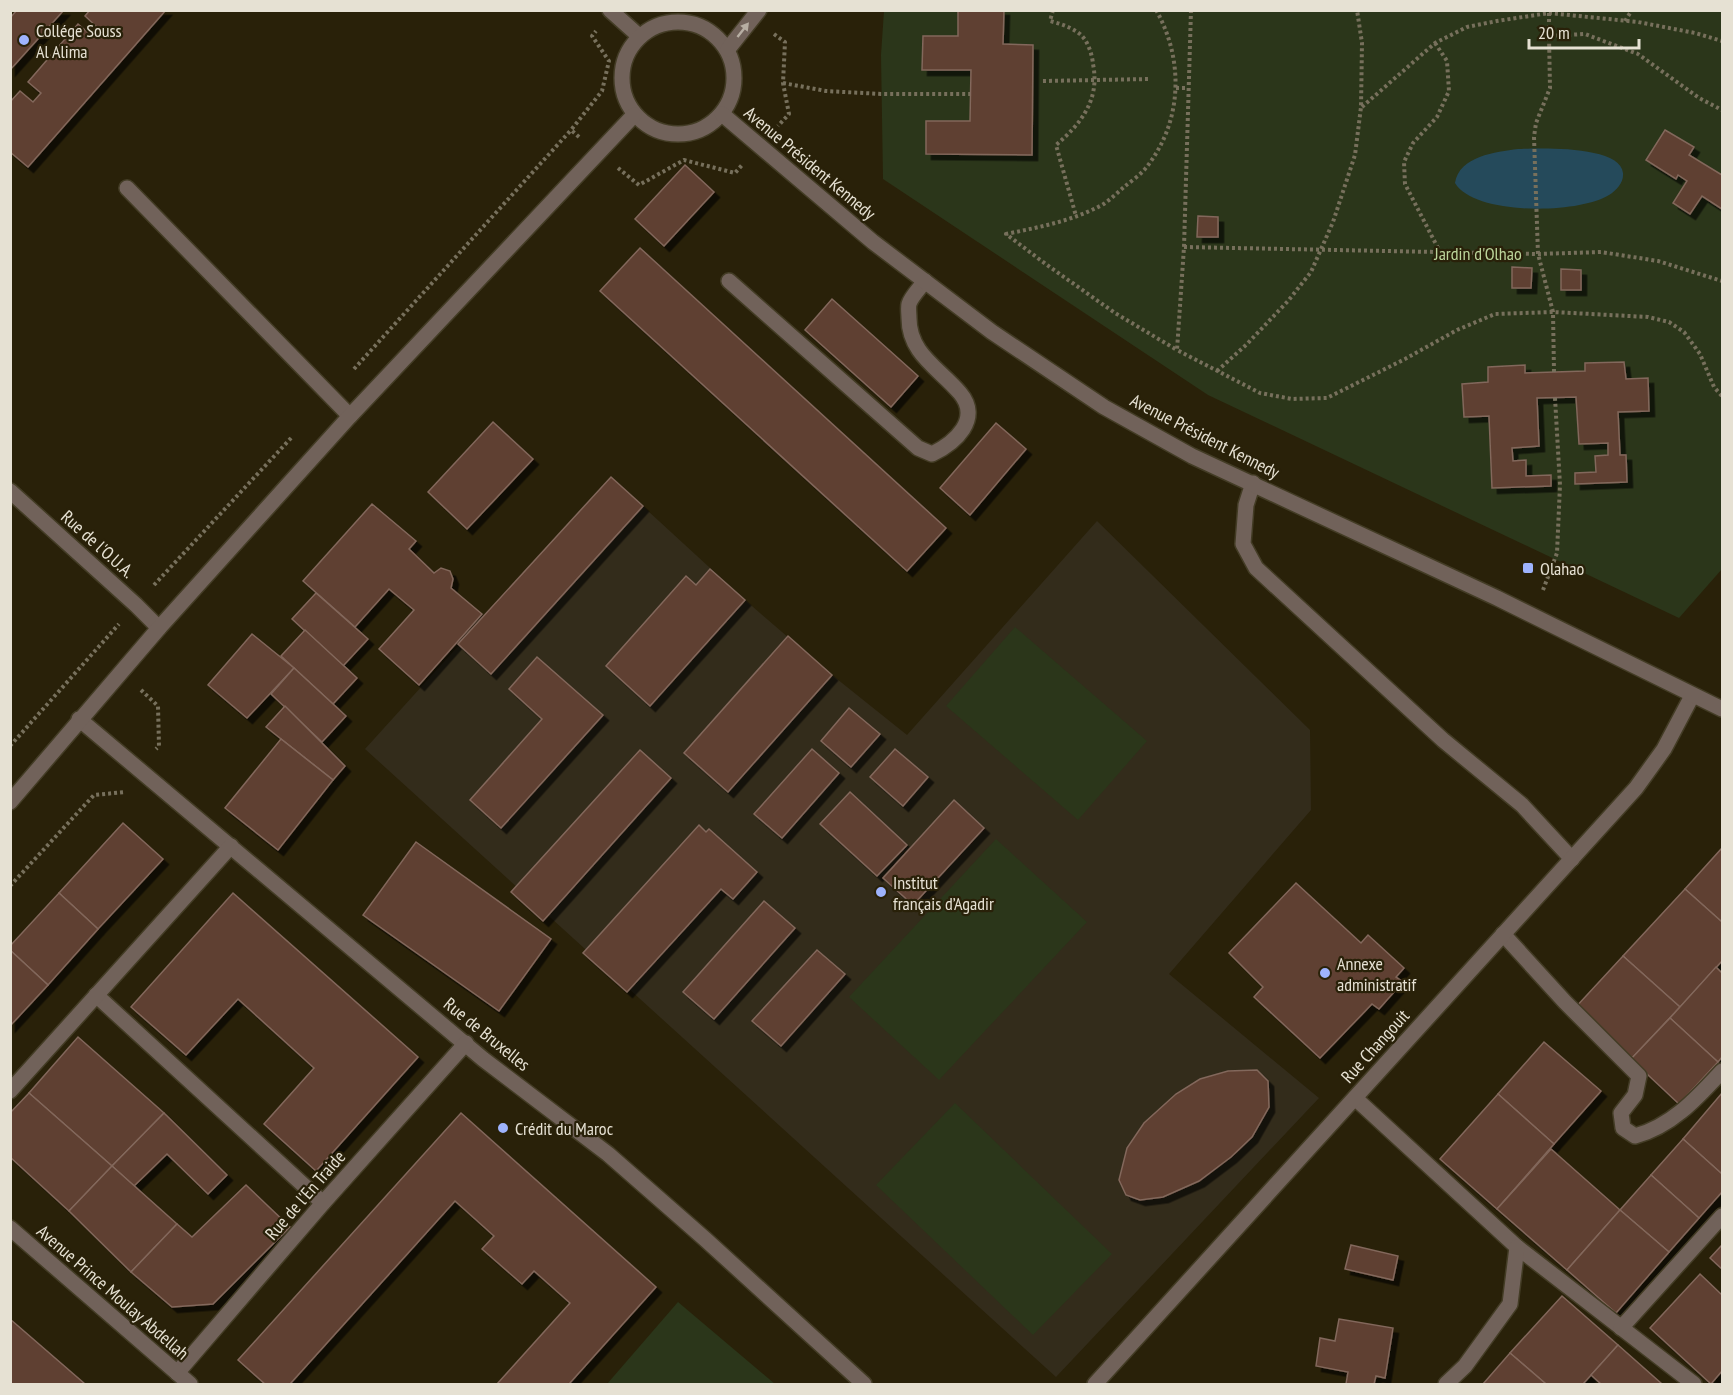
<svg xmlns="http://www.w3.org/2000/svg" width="1733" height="1395" font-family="'PT Sans Narrow',sans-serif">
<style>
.education{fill:#332c1b}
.green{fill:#2b361a}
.water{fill:#254a5b}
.building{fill:#5f3f30;stroke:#82675b;stroke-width:1.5;filter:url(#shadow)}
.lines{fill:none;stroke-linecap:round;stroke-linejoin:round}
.service-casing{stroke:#433c25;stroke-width:18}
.minor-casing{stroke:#433c25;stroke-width:18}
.tertiary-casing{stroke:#433c25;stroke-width:18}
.path{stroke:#77705c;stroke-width:4;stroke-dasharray:3 3;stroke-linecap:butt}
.service{stroke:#71625a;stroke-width:15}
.minor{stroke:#71625a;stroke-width:15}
.tertiary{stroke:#71625a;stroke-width:15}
.oneway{fill:#b7aea3}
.poi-dot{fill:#9eb3fd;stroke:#292109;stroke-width:2}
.labels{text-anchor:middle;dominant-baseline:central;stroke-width:4.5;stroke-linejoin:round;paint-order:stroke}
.poi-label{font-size:18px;fill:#e6e1d3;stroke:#292109;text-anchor:start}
.street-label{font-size:18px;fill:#e6e1d3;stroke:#292109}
.park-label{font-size:18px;fill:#bcd59b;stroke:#292109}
</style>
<defs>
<filter id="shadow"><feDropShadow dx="5.5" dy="5.5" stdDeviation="0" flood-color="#0009"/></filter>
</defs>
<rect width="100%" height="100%" fill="#292109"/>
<polygon class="education" points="611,477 745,600 832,675 907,735 1097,521 1310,730 1311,810 1169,974 1319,1098 1056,1377 365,749"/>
<g class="green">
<polygon points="884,11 1722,11 1722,569 1679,618 1208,395 883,179 881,55"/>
<polygon points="1015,627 1147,741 1078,820 946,706"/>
<polygon points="996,839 1087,922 939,1080 849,997"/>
<polygon points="955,1103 1112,1254 1033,1335 876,1185"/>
<polygon points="678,1302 775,1384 607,1384"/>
</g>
<path class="water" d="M 1518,149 C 1538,148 1621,145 1623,173 C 1624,182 1617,190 1609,195 C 1579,214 1475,216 1455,183 C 1459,156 1496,152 1518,149 Z"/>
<g class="building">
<polygon points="17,10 64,10 10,70 10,18"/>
<polygon points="90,10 166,10 28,167 10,152 10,102 20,91 33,102 41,93 28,82 78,24 92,36 99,29 85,16"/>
<polygon points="958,10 1004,10 1003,44 1033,45 1032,155 926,154 926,121 970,121 971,70 922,70 923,36 958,36"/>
<polygon points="1665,130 1694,147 1689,155 1722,175 1722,209 1702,196 1690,214 1673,203 1687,181 1678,175 1676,179 1646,160"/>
<polygon points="685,165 714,192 664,246 635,219"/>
<polygon points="1198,216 1218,217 1218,237 1197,237"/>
<polygon points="640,248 946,528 907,571 600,291"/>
<polygon points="1512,267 1532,268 1531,288 1512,288"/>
<polygon points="1561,269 1581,270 1581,290 1561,290"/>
<polygon points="832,299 918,376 891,407 805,330"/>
<polygon points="1624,362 1626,379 1648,378 1649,411 1618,412 1620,455 1626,455 1627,482 1575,484 1575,473 1596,472 1595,456 1608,455 1608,443 1579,444 1576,397 1537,398 1539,446 1512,448 1513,461 1526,460 1526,476 1551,475 1551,486 1492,488 1489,416 1464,417 1462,384 1488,382 1488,367 1525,365 1525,373 1585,371 1585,363"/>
<polygon points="493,422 533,459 467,529 428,492"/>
<polygon points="996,423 1026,449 970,515 940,488"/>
<polygon points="611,477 643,506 491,674 458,644"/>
<polygon points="372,504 416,541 409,549 434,573 441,568 450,571 453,579 451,588 482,614 419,685 379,649 414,610 389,589 355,627 303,581"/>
<polygon points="710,569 745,600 650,706 606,666 686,576 696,585"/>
<polygon points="316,593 368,639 343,666 292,619"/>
<polygon points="305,630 357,678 333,704 281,656"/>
<polygon points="252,634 294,668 247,718 208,685"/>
<polygon points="788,636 832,675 728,792 684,753"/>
<polygon points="537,657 603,715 501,828 470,800 542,719 509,689"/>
<polygon points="294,668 346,716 322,742 271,694"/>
<polygon points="285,706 345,766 333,780 266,727"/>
<polygon points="849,708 880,734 851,767 821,741"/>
<polygon points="281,739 333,780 278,850 225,808"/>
<polygon points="812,749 839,773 782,838 754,814"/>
<polygon points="895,749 928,777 903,806 870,777"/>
<polygon points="640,750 671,778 543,921 511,892"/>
<polygon points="850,792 907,845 877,876 820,824"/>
<polygon points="954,800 984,828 913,905 883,878"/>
<polygon points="123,823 163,859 98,929 59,893"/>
<polygon points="699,825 706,832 709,829 757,872 733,899 721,889 627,992 583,953"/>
<polygon points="416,842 551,939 499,1011 363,915"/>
<polygon points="1722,848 1722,922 1685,889"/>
<polygon points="1296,883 1361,943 1368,935 1404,968 1396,977 1403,982 1379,1009 1372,1004 1320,1058 1254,997 1263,987 1229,953"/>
<polygon points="1685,889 1722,922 1722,961 1680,1007 1623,956"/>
<polygon points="59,893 98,929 48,985 10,950 10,946"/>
<polygon points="233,893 418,1057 316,1171 264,1124 314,1068 238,999 186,1055 131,1007"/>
<polygon points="764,901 795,928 714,1019 683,992"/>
<polygon points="10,950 48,985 10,1026"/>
<polygon points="817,950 845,974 781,1046 752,1021"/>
<polygon points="1623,956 1680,1007 1631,1059 1575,1008"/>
<polygon points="1716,967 1722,973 1722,1057 1718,1062 1670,1018"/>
<polygon points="1670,1018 1718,1062 1679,1104 1631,1059"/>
<polygon points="78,1037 164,1113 112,1166 29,1093"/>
<polygon points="1544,1042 1601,1091 1554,1144 1498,1094"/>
<polygon points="1257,1070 1268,1081 1269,1107 1252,1137 1231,1157 1199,1181 1163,1197 1140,1200 1126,1195 1119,1180 1127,1148 1144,1123 1176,1094 1200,1079 1228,1071"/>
<polygon points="29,1093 112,1166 69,1211 10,1157 10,1113"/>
<polygon points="1722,1093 1722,1174 1683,1139"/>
<polygon points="1498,1094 1554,1144 1497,1209 1440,1159"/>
<polygon points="164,1113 227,1175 208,1194 167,1154 134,1186 112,1166"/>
<polygon points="461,1113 656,1287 569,1384 497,1384 570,1303 534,1271 522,1284 482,1249 494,1236 455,1201 290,1384 265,1384 238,1360"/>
<polygon points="1683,1139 1722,1174 1722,1192 1699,1218 1651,1175"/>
<polygon points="1551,1149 1620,1210 1567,1270 1497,1209"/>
<polygon points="112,1166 177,1224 131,1272 69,1211"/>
<polygon points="1651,1175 1699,1218 1669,1252 1620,1210"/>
<polygon points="246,1185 290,1227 213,1304 172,1307 131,1272 177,1224 192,1237"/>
<polygon points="1620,1210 1669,1252 1616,1313 1567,1270"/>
<polygon points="1351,1245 1398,1256 1393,1280 1345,1269"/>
<polygon points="1722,1245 1722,1269 1710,1258"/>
<polygon points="1700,1274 1722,1295 1722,1371 1711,1384 1650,1328"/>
<polygon points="1562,1296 1618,1345 1583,1384 1546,1384 1510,1353"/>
<polygon points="10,1319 85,1384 10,1384"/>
<polygon points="1339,1319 1393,1328 1385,1378 1376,1376 1374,1384 1346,1384 1348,1372 1316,1366 1320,1338 1335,1341"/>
<polygon points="1618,1345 1662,1384 1601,1384 1591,1375"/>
<polygon points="1510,1353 1546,1384 1483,1384"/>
</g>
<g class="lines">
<defs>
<g id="service">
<path d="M 729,281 L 918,448 L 932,454 C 955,443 982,419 960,393 C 939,368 909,354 909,318 C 909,314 908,308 909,304 C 911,297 920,288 925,281"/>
<polyline points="1253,483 1246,505 1243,544 1256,568 1443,740 1522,805 1572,859"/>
</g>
<g id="minor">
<polyline points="127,188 350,416"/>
<polyline points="10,491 136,605 159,628"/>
<polyline points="79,719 483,1059 608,1154 705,1239 864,1384"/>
<path d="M 1503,934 L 1565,1002 L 1639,1076 L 1635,1095 L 1621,1113 L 1623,1128 L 1635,1136 C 1672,1126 1697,1098 1722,1071"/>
<polyline points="96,995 323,1203"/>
<polyline points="10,1091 231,846"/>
<polyline points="1355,1098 1517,1247 1694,1384"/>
<polyline points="1621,1328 1722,1216"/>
<polyline points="177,1373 323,1203 466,1043"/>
<polyline points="1095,1384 1636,788 1664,749 1692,696"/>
<polyline points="1446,1384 1465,1366 1510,1304 1517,1247"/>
</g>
<g id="tertiary">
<polyline points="610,10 639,36"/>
<circle cx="678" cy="78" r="56"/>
<polyline points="728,49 759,10"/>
<polyline points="722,114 873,242 992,332 1104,407 1192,456 1497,598 1722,709"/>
<polyline points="10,802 159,628 350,416 634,115"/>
<polyline points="10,1228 190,1384"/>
</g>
</defs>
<use href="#service" class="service-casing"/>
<use href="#minor" class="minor-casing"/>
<use href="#tertiary" class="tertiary-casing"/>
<g class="path">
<path d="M 1053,10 L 1050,21 C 1061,24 1071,27 1080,34 C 1088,41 1092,54 1093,64 C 1100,99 1082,123 1056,145 L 1076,216"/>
<path d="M 1156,10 C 1185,61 1182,124 1145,169 C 1139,176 1130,182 1124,187 C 1117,193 1110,200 1102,205 C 1072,221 1040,227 1006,234 L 1047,265 L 1115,313 L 1177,350"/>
<polyline points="1191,10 1184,247 1177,350 1260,393 1292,399 1327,398 1405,359 1457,330 1495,314 1553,312 1648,317 1669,322 1684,332 1700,354 1714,387 1722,396"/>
<polyline points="1549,13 1549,36"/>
<polyline points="1625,21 1632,10"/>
<polyline points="774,34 785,42 783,83 789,114 778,126"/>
<polyline points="1435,43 1447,61 1449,91 1437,117 1413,143 1404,162 1405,184 1440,252"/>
<polyline points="1043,81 1149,79"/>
<polyline points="783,83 826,91 881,94 970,94"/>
<polyline points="1176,88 1188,88"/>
<polyline points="1362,107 1435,43 1467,27 1497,21 1549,13 1638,22 1695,33 1722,41"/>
<polyline points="579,137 571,130 602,91 609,61 592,36 596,31"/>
<polyline points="618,168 639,185 684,160 735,173 742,165"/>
<polyline points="1184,247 1538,254 1601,252 1658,261 1722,281"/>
<polyline points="354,369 571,130"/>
<polyline points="1217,371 1247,344 1288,301 1311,272 1333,222 1355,155 1361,107 1362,43 1357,10"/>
<polyline points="1554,372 1553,312 1538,254 1534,137 1536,123 1550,88 1549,36 1585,34 1638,54 1699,98 1722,110"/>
<polyline points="154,585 292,437"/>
<polyline points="1543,590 1557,553 1560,485 1555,398"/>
<polyline points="141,690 158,706 159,746 156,749"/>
<polyline points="10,746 119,624"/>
<polyline points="10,886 94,795 125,792"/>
</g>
<use href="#service" class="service"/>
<use href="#minor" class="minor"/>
<use href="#tertiary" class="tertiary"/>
</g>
<defs><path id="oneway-solid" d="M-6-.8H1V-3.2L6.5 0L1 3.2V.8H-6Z" transform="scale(1.5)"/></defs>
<use class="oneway" href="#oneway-solid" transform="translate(743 30) rotate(-52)"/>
<g class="poi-dot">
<circle cx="24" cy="40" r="6"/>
<rect x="1522" y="562" width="12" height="12" rx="3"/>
<circle cx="881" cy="892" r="6"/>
<circle cx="1325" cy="973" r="6"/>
<circle cx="503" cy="1128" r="6"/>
</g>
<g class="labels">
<g class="poi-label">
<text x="36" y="30">Collége Souss<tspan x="36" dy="21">Al Alima</tspan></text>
<text x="1540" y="568">Olahao</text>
<text x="893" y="882">Institut<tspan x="893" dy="21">français d’Agadir</tspan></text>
<text x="1337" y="963">Annexe<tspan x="1337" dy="21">administratif</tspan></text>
<text x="515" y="1128">Crédit du Maroc</text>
</g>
<g class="street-label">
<text transform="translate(810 163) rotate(40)">Avenue Président Kennedy</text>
<text transform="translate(1205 436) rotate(27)">Avenue Président Kennedy</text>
<text transform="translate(98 544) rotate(42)">Rue de l'O.U.A.</text>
<text transform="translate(487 1034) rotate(39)">Rue de Bruxelles</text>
<text transform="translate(1375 1046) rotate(-48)">Rue Changouit</text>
<text transform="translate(305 1195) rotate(-49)">Rue de l'En Traide</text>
<text transform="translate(113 1292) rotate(41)">Avenue Prince Moulay Abdellah</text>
</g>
<g class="park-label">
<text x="1478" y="253">Jardin d'Olhao</text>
</g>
</g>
<rect width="1733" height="1395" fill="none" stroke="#e6e1d3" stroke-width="24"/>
<path d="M1529 39v9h110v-9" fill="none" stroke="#e6e1d3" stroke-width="3"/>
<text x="1538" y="39" font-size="18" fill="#e6e1d3" stroke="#292109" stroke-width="4.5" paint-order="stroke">20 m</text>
</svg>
